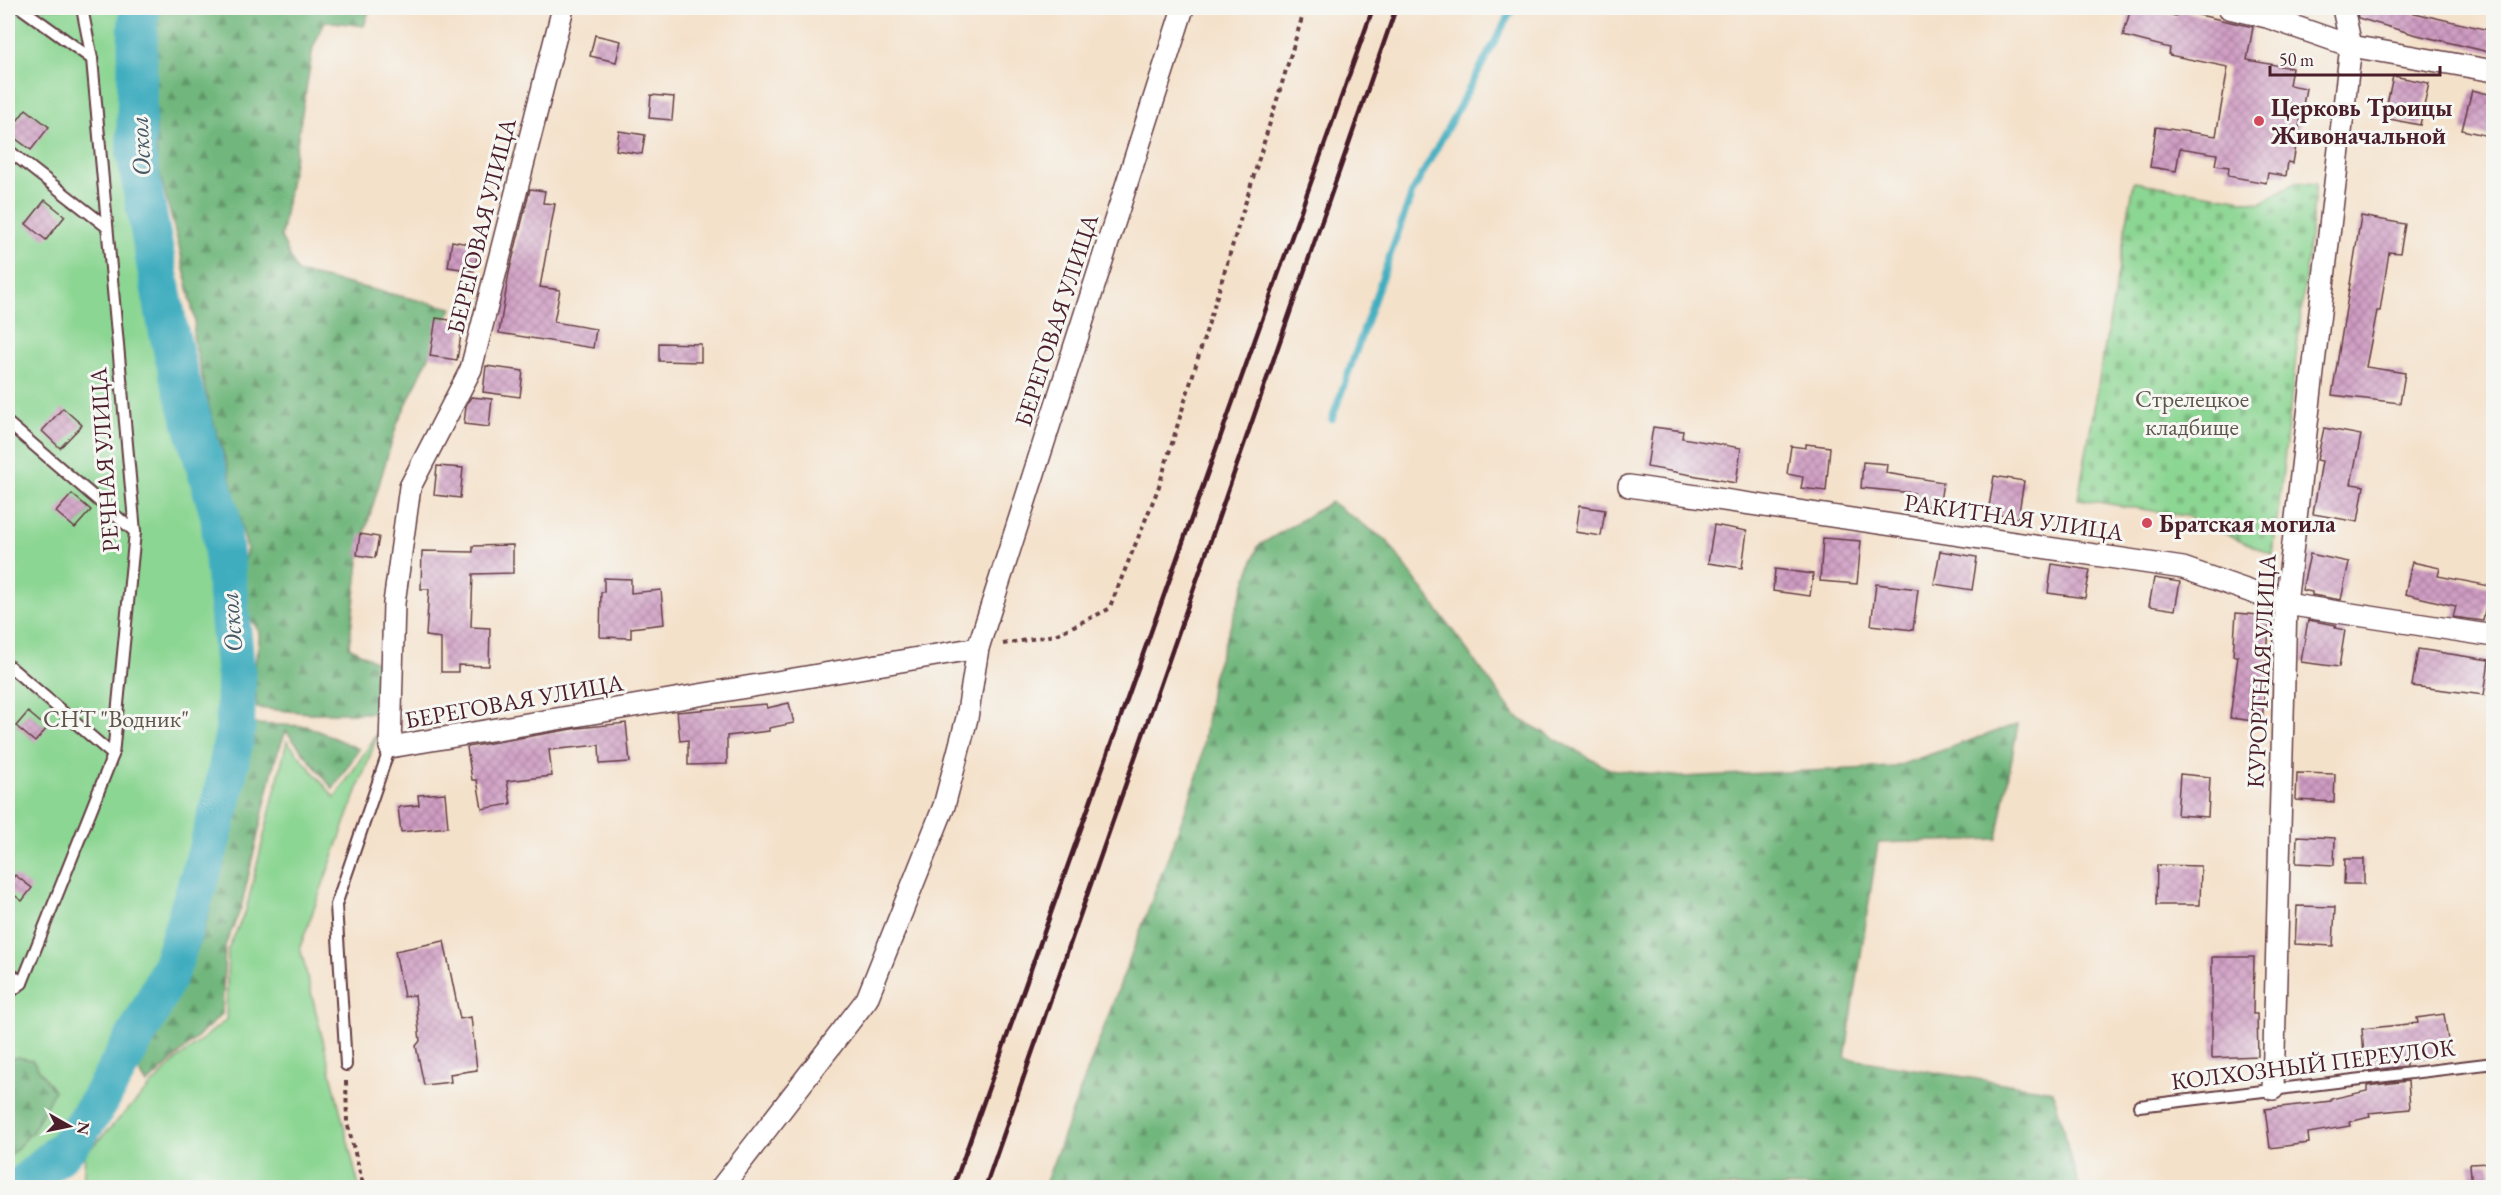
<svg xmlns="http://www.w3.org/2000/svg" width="2501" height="1195" font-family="'EB Garamond',serif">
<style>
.green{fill:#8cd693;stroke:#6b7a5f;stroke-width:1.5}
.forest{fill:url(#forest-firs);stroke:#5e6b54;stroke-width:1.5}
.cemetery{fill:url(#cemetery-stones);stroke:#6b7a5f;stroke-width:1.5}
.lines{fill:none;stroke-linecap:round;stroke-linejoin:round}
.stream{stroke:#41adbf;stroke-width:7}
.river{stroke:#41adbf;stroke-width:40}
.building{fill:url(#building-cross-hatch)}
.lane-casing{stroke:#643c43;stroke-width:14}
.street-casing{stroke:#643c43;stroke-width:24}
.path{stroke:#643c43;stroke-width:4;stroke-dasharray:4.5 4.5;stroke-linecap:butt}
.lane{stroke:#fff;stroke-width:10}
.street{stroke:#fff;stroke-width:21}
.rail{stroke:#4a1f2b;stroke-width:4.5}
.poi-dot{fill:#d1495b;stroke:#f6f6f2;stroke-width:2}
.labels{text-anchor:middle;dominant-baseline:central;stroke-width:6;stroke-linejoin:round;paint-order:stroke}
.poi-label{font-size:24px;font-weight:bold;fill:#4a1f2b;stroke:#f6f6f2;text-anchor:start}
.street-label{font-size:24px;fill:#4a1f2b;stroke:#f6f6f2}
.park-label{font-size:24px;fill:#5e564a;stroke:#f6f6f2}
.water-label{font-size:26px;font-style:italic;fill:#465866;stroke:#f6f6f2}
</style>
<defs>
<pattern id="forest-firs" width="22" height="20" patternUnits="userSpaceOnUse" patternTransform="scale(1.5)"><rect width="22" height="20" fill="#71b77d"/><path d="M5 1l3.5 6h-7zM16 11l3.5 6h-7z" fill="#5f9467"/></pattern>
<pattern id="cemetery-stones" width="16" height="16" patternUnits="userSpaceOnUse" patternTransform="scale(1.5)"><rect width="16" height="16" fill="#8cd693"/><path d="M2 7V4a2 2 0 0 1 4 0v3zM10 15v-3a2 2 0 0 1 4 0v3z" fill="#7ab77f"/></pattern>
<pattern id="building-cross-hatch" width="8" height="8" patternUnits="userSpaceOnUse" patternTransform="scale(1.5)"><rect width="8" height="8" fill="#cf9cc3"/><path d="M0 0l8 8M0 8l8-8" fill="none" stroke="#aa7f9f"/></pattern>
</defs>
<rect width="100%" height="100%" fill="#f6f6f2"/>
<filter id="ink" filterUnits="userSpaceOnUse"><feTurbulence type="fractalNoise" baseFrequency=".0167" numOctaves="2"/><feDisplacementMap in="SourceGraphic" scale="12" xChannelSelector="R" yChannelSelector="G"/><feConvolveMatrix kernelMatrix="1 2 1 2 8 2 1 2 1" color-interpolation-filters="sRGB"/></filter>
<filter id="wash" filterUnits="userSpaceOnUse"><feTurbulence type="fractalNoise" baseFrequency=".008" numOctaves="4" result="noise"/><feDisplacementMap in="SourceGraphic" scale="24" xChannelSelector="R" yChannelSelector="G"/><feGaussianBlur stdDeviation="1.35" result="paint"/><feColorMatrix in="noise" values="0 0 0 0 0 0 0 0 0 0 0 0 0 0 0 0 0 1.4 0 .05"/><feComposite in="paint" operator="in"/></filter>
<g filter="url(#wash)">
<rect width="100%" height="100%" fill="#f4e1ca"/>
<g class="green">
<polygon points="8,8 134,8 129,66 128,153 159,330 172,381 193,444 210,515 216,566 225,727 216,788 181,905 165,957 144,1003 66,1138 8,1187"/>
<polygon points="379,731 300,947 359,1187 83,1187 85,1154 175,1061 226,1020 228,949 246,910 287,741 335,798"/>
</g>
<g class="forest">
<path d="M 158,8 L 370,8 L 364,26 L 325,21 L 313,48 L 281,237 L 297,272 L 452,308 L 397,424 L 361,545 L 349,647 L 378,663 L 376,713 L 309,713 L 257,708 C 256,694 253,679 255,665 C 258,633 268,638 243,611 L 244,584 L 242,568 L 247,549 L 227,465 L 209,407 L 193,336 L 195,321 L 180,250 L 157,163 L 153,33 Z"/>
<polygon points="1331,502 1387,541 1516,717 1609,769 1682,777 1894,767 2018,724 1997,839 1878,843 1845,1058 2053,1091 2079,1187 1044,1187 1189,801 1200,767 1212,679 1258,546"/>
<path d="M 249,724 L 307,726 L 359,749 L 333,789 L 286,731 L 275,760 L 241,908 L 225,946 L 222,1014 L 147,1084 L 133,1061 C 194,1003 220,877 236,796 C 241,774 251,747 249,724 Z"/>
<polygon points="18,1057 32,1060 54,1091 33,1131 8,1158 8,1059"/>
</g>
<polygon class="cemetery" points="2134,182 2261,203 2296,182 2316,184 2273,555 2186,516 2078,499"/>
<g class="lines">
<polyline class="stream" points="1332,419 1412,193 1513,8"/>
<polyline class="river" points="20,1188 68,1146 94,1110 150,1011 172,965 208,850 224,790 235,731 236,678 220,515 180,379 168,329 136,153 138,24 140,8"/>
</g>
<g id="blocks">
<g class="building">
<polygon points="2131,8 2146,8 2176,16 2177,10 2253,27 2247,60 2292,68 2289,85 2306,88 2293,163 2288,162 2286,176 2268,173 2266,183 2228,176 2229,167 2215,165 2217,154 2180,148 2176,171 2150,167 2156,127 2216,136 2228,67 2169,55 2170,48 2123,36"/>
<polygon points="2356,8 2393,8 2493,31 2493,53 2413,34 2358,18"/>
<polygon points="595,35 621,41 616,62 590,56"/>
<polygon points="2393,76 2429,83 2420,125 2384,118"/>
<polygon points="2472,90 2493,95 2493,137 2462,130"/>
<polygon points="651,95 674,97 672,120 649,118"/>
<polygon points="26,109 49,127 31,150 8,133"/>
<polygon points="619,131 645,135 642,154 616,150"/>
<polygon points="530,189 545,191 543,203 555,204 540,287 560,290 554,322 596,329 593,348 499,333 509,273"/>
<polygon points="45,200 65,216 46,240 26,224"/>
<polygon points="2361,216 2405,224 2400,253 2389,252 2380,311 2377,311 2366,367 2405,373 2400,403 2332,395"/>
<polygon points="452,241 479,246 474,271 448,267"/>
<polygon points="436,318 463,322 457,360 430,356"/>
<polygon points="659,343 701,344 701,362 659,361"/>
<polygon points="486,366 523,371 520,397 483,392"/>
<polygon points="471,397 492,399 489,427 464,424 466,406"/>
<polygon points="63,408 82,425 60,448 42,431"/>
<polygon points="1653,427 1683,431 1682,438 1741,448 1736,483 1647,467"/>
<polygon points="2324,428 2361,435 2351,484 2364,486 2358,522 2313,514 2322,461 2317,460"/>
<polygon points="1806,444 1830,447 1826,491 1801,488 1803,477 1787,474 1791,446 1806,448"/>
<polygon points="1863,462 1887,464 1886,473 1943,482 1939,508 1913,504 1914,493 1861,488"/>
<polygon points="437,466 463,468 460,498 434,495"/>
<polygon points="1994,476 2024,481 2018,518 1988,513"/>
<polygon points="72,494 91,510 75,528 56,512"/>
<polygon points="1579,506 1605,510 1601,536 1575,532"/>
<polygon points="1714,525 1747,531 1742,568 1708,563"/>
<polygon points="360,534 379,537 375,558 357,555"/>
<polygon points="1823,538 1861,541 1857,584 1820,581"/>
<polygon points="513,545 513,573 473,574 471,627 490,628 489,666 458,665 458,672 441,672 441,638 426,636 429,589 421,589 422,551 473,552 473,546"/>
<polygon points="1940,551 1977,557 1972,590 1934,584"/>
<polygon points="2310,554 2349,562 2341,600 2312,595 2312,592 2302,590"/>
<polygon points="2412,562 2440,568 2438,576 2490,586 2483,621 2453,617 2456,606 2405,594"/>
<polygon points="2052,564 2090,570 2085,598 2048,593"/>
<polygon points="1775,569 1813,574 1810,596 1773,591"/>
<polygon points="604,578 631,579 631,593 661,590 664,624 631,628 631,638 600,637 601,592 604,592"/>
<polygon points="2154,578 2180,582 2175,610 2149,606"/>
<polygon points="1876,584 1918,589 1913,630 1871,625"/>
<polygon points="2236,613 2270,616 2262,722 2230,718 2238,656 2233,656"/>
<polygon points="2308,620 2336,625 2335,628 2345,630 2339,667 2301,662"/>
<polygon points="2418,649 2489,660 2484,695 2412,686"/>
<polygon points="789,703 794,723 769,728 769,731 727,736 727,764 688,765 688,740 680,741 677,712 766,704 767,708"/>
<polygon points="28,712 47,728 35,742 16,726"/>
<polygon points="626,723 630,762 600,764 599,745 549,750 552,776 507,781 511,804 482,809 477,780 472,780 467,747 578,728"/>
<polygon points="2297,773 2335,774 2334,802 2296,800"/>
<polygon points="2180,774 2210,777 2208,817 2177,815"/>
<polygon points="445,793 448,827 401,832 398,807 419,805 418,795"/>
<polygon points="2297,836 2335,838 2334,865 2296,863"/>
<polygon points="2345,859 2364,859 2364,884 2344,884"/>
<polygon points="2157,865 2201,866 2200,905 2156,905"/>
<polygon points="15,875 32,888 22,901 8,890 8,885"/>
<polygon points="2297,906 2335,907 2333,946 2295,944"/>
<polygon points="444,941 460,1019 471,1017 477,1070 450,1074 451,1082 424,1085 416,1046 420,1041 415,995 404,997 395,951"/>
<polygon points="2212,957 2254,957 2253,1014 2257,1014 2258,1056 2212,1058"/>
<polygon points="2444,1014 2450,1054 2406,1061 2406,1066 2365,1071 2362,1029 2418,1023 2417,1018"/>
<polygon points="2408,1081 2410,1109 2369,1113 2370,1117 2349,1122 2350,1126 2308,1133 2309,1143 2270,1148 2265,1109 2331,1101 2331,1099 2367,1091 2367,1086"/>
<polygon points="2490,1163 2492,1188 2472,1188 2470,1164"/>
</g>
</g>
</g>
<g filter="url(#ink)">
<use href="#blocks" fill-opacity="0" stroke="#643c43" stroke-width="1.5"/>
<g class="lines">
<defs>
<g id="lane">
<polyline points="21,8 92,59"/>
<polyline points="8,150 107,227"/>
<polyline points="8,423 135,532"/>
<polyline points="8,665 113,755"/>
<polyline points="8,971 22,983"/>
<polyline points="8,994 22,983 113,755 135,532 92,59 82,8"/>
<polyline points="346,1065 336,905 390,747"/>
<polyline points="2139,1106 2494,1063"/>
</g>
<g id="street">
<polyline points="563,8 471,369 410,487 394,603 390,747 978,648"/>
<polyline points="2229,8 2267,17 2351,46 2494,71"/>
<polyline points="1629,486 2183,568 2286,604 2494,636"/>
<polyline points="2273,1089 2286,604 2351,46 2343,8"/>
<polyline points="721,1188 867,999 944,806 967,718 978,648 1183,8"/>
</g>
</defs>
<use href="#lane" class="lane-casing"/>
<use href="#street" class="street-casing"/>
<g class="path">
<polyline points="1003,644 1055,635 1109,609 1158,489 1305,8"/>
<polyline points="346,1081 347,1122 363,1184 366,1188"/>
</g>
<use href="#lane" class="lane"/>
<use href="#street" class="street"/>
<g class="rail">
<polyline points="953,1188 1373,8"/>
<polyline points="985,1188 1396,8"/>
</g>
</g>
</g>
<g class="poi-dot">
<circle cx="2259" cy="121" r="6"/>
<circle cx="2147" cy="523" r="6"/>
</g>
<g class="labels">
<g class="poi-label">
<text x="2271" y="107">Церковь Троицы<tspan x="2271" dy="28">Живоначальной</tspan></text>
<text x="2159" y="523">Братская могила</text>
</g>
<g class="street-label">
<text transform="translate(481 226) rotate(-76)">БЕРЕГОВАЯ УЛИЦА</text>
<text transform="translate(1056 320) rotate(-72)">БЕРЕГОВАЯ УЛИЦА</text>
<text transform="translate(104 460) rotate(-94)">РЕЧНАЯ УЛИЦА</text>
<text transform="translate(2014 517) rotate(8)">РАКИТНАЯ УЛИЦА</text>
<text transform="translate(2261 671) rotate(-87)">КУРОРТНАЯ УЛИЦА</text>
<text transform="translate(514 701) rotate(-10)">БЕРЕГОВАЯ УЛИЦА</text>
<text transform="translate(2313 1064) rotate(-7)">КОЛХОЗНЫЙ ПЕРЕУЛОК</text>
</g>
<g class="park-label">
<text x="2192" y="398">Стрелецкое<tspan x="2192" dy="28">кладбище</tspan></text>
<text x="116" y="718">СНТ "Водник"</text>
</g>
<g class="water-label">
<text transform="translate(140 146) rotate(-93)">Оскол</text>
<text transform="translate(231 622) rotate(-95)">Оскол</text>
</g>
</g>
<rect width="2501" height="1195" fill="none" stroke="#f6f6f2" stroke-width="30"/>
<g transform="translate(69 1126) rotate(99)" stroke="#f6f6f2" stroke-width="4.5" paint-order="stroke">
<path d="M0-4.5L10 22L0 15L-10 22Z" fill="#4a1f2b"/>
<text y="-9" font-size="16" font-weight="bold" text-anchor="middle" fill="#4a1f2b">N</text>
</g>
<path d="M2270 66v9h170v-9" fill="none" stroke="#4a1f2b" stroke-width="3"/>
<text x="2279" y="66" font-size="18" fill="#4a1f2b" stroke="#f6f6f2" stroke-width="4.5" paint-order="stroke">50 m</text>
</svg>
